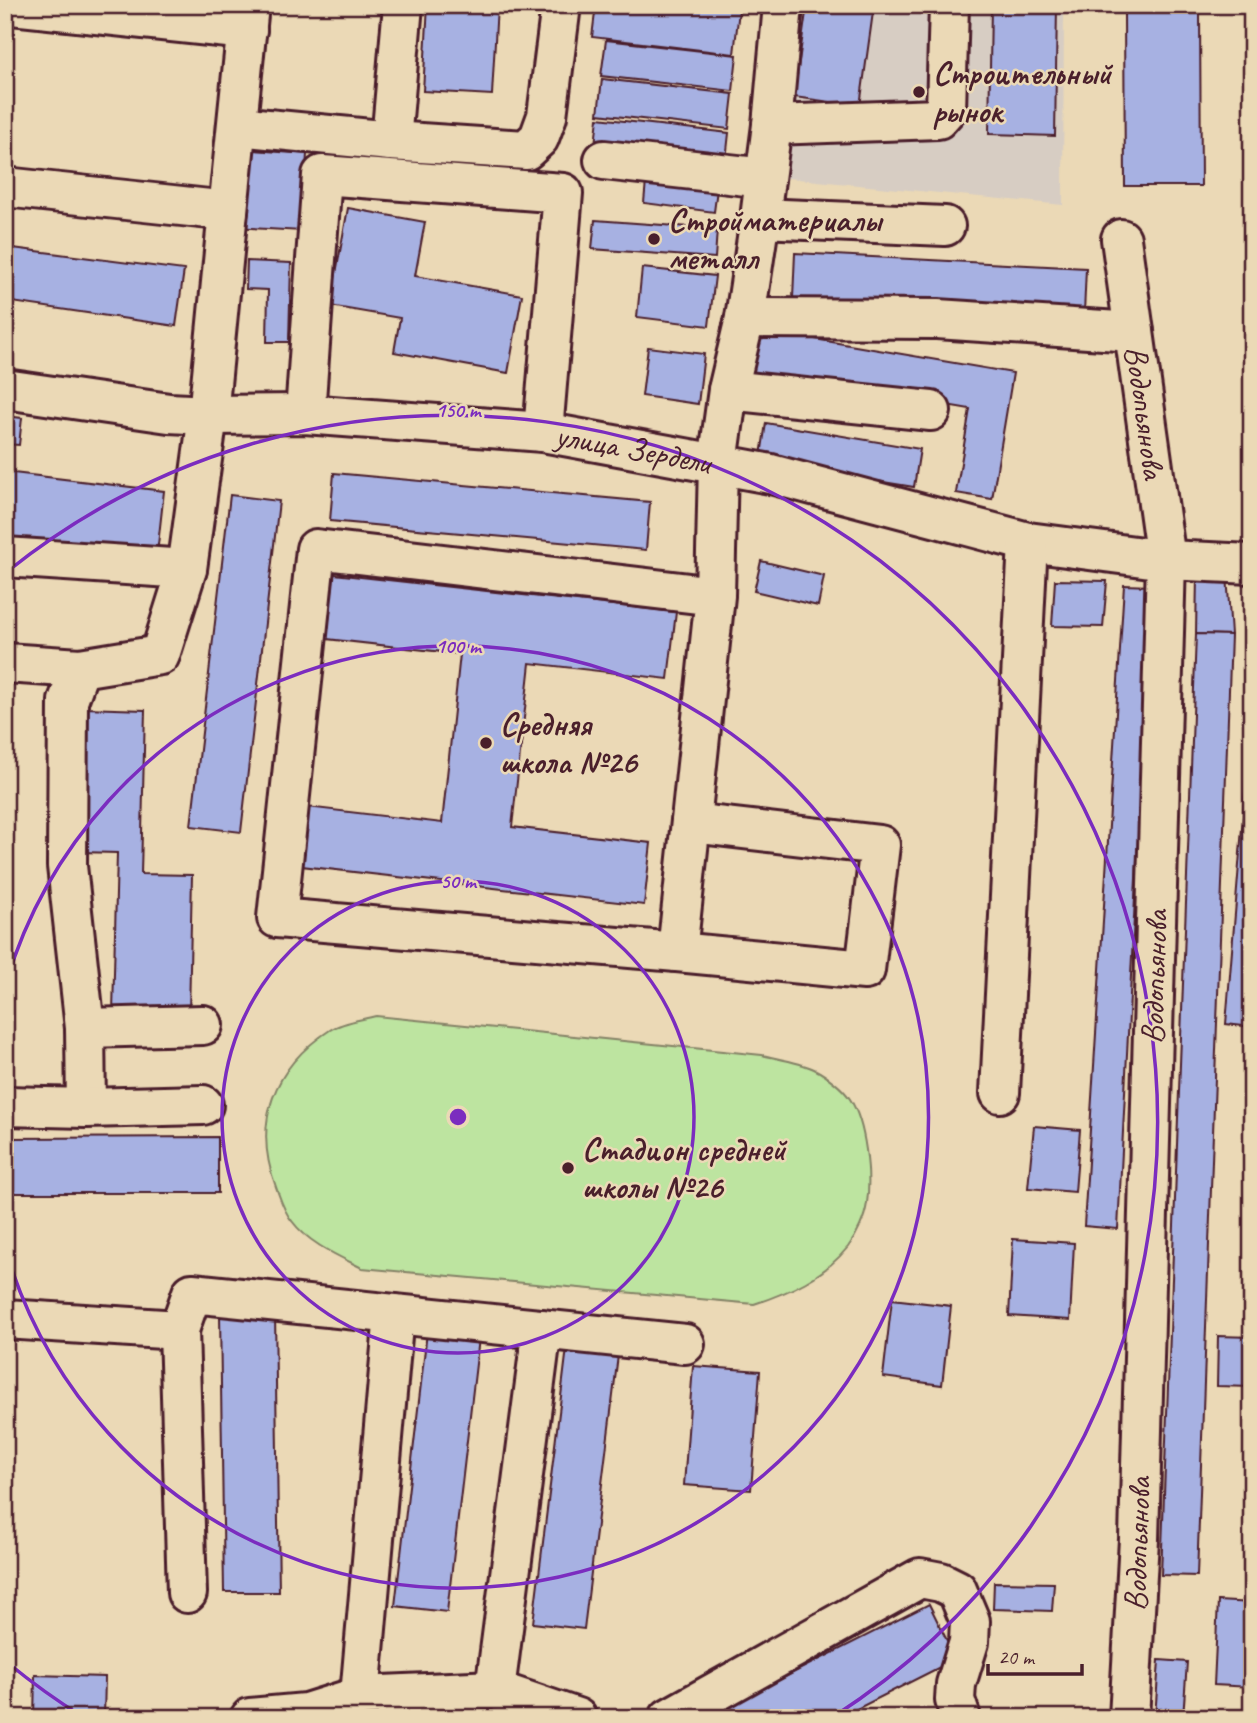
<svg xmlns="http://www.w3.org/2000/svg" width="1257" height="1723" font-family="Caveat,sans-serif">
<style>
.built{fill:#d7cdc3}
.green{fill:#bde4a0;stroke:#848266;stroke-width:2}
.building{fill:#a7b1e2;stroke:#4a1f2b;stroke-width:2}
.lines{fill:none;stroke-linecap:round;stroke-linejoin:round}
.minor-casing{stroke:#4a1f2b;stroke-width:44}
.minor{stroke:#ebd9b6;stroke-width:38}
.ring{fill:none;stroke:#7b2cbf;stroke-width:3.5}
.poi-dot{fill:#4a1f2b;stroke:#ebd9b6;stroke-width:2.5}
.labels{text-anchor:middle;dominant-baseline:central;stroke-width:5;stroke-linejoin:round;paint-order:stroke}
.poi-label{font-size:33px;font-weight:bold;fill:#4a1f2b;stroke:#ebd9b6;text-anchor:start}
.street-label{font-size:33px;fill:#4a1f2b;stroke:#ebd9b6}
.centre{fill:#7b2cbf;stroke:#ebd9b6;stroke-width:3.5}
.ring-label{font-size:21px;text-anchor:middle;font-weight:bold;fill:#7b2cbf;stroke:#ebd9b6;stroke-width:5;stroke-linejoin:round;paint-order:stroke}
</style>
<rect width="100%" height="100%" fill="#ebd9b6"/>
<filter id="ink" filterUnits="userSpaceOnUse"><feTurbulence type="fractalNoise" baseFrequency=".0143" numOctaves="2"/><feDisplacementMap in="SourceGraphic" scale="14" xChannelSelector="R" yChannelSelector="G"/><feConvolveMatrix kernelMatrix="1 2 1 2 8 2 1 2 1" color-interpolation-filters="sRGB"/></filter>
<g filter="url(#ink)">
<polygon class="built" points="760,5 1064,5 1063,205 787,178"/>
<path class="green" d="M 376,1016 L 762,1055 C 778,1059 799,1062 814,1069 C 826,1075 843,1088 850,1099 C 866,1123 871,1176 867,1203 C 865,1218 857,1235 848,1247 C 824,1277 790,1292 754,1304 L 362,1268 C 338,1256 308,1243 292,1221 C 284,1212 280,1198 276,1187 C 252,1123 273,1067 330,1030 C 342,1022 361,1020 376,1016 Z"/>
<g class="building">
<polygon points="428,5 497,5 492,95 423,91"/>
<polygon points="596,5 697,5 739,10 734,54 592,37"/>
<polygon points="807,5 874,5 860,106 794,97"/>
<polygon points="991,5 1057,5 1055,136 989,134"/>
<polygon points="1124,13 1200,13 1201,186 1125,186"/>
<polygon points="606,40 737,55 733,91 601,76"/>
<polygon points="602,79 733,94 729,129 598,114"/>
<polygon points="598,118 729,133 725,169 594,154"/>
<polygon points="240,149 307,154 302,231 235,227"/>
<polygon points="646,181 717,189 714,212 644,203"/>
<polygon points="348,208 425,222 415,276 522,295 508,373 394,352 400,318 330,306"/>
<polygon points="595,220 717,229 715,258 592,249"/>
<polygon points="5,247 184,270 176,326 5,301"/>
<polygon points="795,253 1086,268 1084,313 793,298"/>
<polygon points="247,261 291,263 289,342 267,342 268,290 246,289"/>
<polygon points="642,268 715,276 709,326 637,317"/>
<polygon points="756,329 1013,373 992,499 956,493 970,409 749,371"/>
<polygon points="648,347 704,354 698,404 642,396"/>
<polygon points="5,416 22,418 19,445 5,444"/>
<polygon points="766,423 920,449 914,487 760,462"/>
<polygon points="5,472 164,491 157,554 5,537"/>
<polygon points="334,473 650,502 646,550 330,521"/>
<polygon points="230,495 279,501 241,832 191,826"/>
<polygon points="761,561 824,576 818,606 754,591"/>
<polygon points="334,574 676,612 668,679 530,663 512,827 651,843 644,905 293,865 299,806 442,823 460,654 327,639"/>
<polygon points="1227,574 1231,635 1196,634 1197,575"/>
<polygon points="1055,580 1107,581 1103,627 1052,626"/>
<polygon points="1124,585 1151,586 1118,1229 1084,1226"/>
<polygon points="1196,634 1231,635 1197,1576 1161,1575"/>
<polygon points="84,708 145,710 141,874 192,875 189,1015 113,1013 117,853 80,852"/>
<polygon points="1251,718 1252,718 1252,1027 1226,1024"/>
<polygon points="1034,1126 1080,1130 1075,1192 1028,1188"/>
<polygon points="218,1137 218,1193 5,1193 5,1138"/>
<polygon points="1013,1239 1074,1243 1070,1320 1009,1316"/>
<polygon points="892,1299 951,1306 942,1385 883,1377"/>
<polygon points="275,1313 279,1592 224,1592 220,1314"/>
<polygon points="427,1332 479,1338 447,1612 395,1606"/>
<polygon points="1218,1336 1252,1337 1252,1387 1217,1386"/>
<polygon points="567,1348 618,1355 584,1629 533,1623"/>
<polygon points="693,1366 760,1371 751,1490 684,1485"/>
<polygon points="994,1582 1054,1583 1052,1611 993,1609"/>
<polygon points="1218,1601 1252,1603 1252,1687 1214,1685"/>
<polygon points="929,1604 956,1659 839,1718 704,1718"/>
<polygon points="1159,1660 1187,1662 1183,1718 1155,1718"/>
<polygon points="35,1675 105,1677 104,1718 34,1718"/>
</g>
<g class="lines">
<defs>
<g id="minor">
<polyline points="12,5 247,30"/>
<polyline points="772,125 938,119 946,110 949,5"/>
<polyline points="238,126 391,141 526,150 539,138 547,116 561,5"/>
<polyline points="391,141 403,5"/>
<polyline points="604,160 765,178"/>
<polyline points="5,187 228,211 208,415 187,569 5,557"/>
<polyline points="228,211 249,5"/>
<polyline points="760,218 945,226"/>
<path id="s1" d="M 1121,239 L 1166,560 L 1139,1539 L 1129,1718"/>
<polyline points="745,318 937,319 1134,332"/>
<path id="s2" d="M 5,389 L 169,413 L 208,415 L 305,414 L 543,432 L 771,474 L 1028,542 L 1166,560 L 1252,564"/>
<polyline points="728,390 931,411"/>
<polyline points="305,414 322,175 563,193 543,432"/>
<polyline points="715,596 316,549 277,918 677,952 715,596 718,463 728,390 745,318 760,218 772,125 783,5"/>
<polyline points="5,663 80,668"/>
<polyline points="677,952 865,970 880,845 691,823"/>
<polyline points="85,1028 203,1025"/>
<polyline points="1000,1093 1028,542"/>
<polyline points="5,1106 86,1108 85,1028 67,866 68,701 80,668 160,655 187,569"/>
<polyline points="86,1108 203,1105"/>
<polyline points="5,1319 179,1330 192,1293 685,1344"/>
<polyline points="179,1330 187,1593"/>
<polyline points="495,1690 542,1329"/>
<polyline points="360,1696 394,1314"/>
<polyline points="250,1718 306,1713 360,1696 495,1690 577,1718"/>
<polyline points="669,1718 920,1578 941,1582 957,1590 970,1621 969,1642 956,1684 955,1700 961,1718"/>
</g>
</defs>
<use href="#minor" class="minor-casing"/>
<use href="#minor" class="minor"/>
</g>
</g>
<g class="ring">
<circle cx="458" cy="1117" r="236"/>
<path d="M6 983A471 471 0 1 1 6 1251"/>
<path d="M83 1717A707 707 0 0 1 8 1663M8 571A707 707 0 1 1 833 1717"/>
</g>
<g class="poi-dot">
<circle cx="919" cy="92" r="7"/>
<circle cx="654" cy="239" r="7"/>
<circle cx="486" cy="743" r="7"/>
<circle cx="568" cy="1168" r="7"/>
</g>
<g class="labels">
<g class="poi-label">
<text x="933" y="73">Строительный<tspan x="933" dy="38">рынок</tspan></text>
<text x="668" y="220">Стройматериалы<tspan x="668" dy="38">металл</tspan></text>
<text x="500" y="724">Средняя<tspan x="500" dy="38">школа №26</tspan></text>
<text x="582" y="1149">Стадион средней<tspan x="582" dy="38">школы №26</tspan></text>
</g>
<g class="street-label">
<text stroke="none"><textPath href="#s1" startOffset="175">Водопьянова</textPath></text>
<text stroke="none"><textPath href="#s2" startOffset="632">улица Зердели</textPath></text>
<text transform="translate(1154 977) rotate(-88)">Водопьянова</text>
<text transform="translate(1137 1544) rotate(-88)">Водопьянова</text>
</g>
</g>
<circle cx="458" cy="1117" r="10" class="centre"/>
<g class="ring-label">
<text x="458" y="417">150 m</text>
<text x="458" y="653">100 m</text>
<text x="458" y="888">50 m</text>
</g>
<rect width="1257" height="1723" fill="none" stroke="#ebd9b6" stroke-width="28"/>
<rect x="14" y="14" width="1229" height="1695" fill="none" stroke="#4a1f2b" stroke-width="2.5" filter="url(#ink)"/>
<path d="M988 1664v10h94v-10" fill="none" stroke="#4a1f2b" stroke-width="3.5"/>
<text x="998" y="1664" font-size="21" fill="#4a1f2b" stroke="#ebd9b6" stroke-width="5" paint-order="stroke">20 m</text>
</svg>
